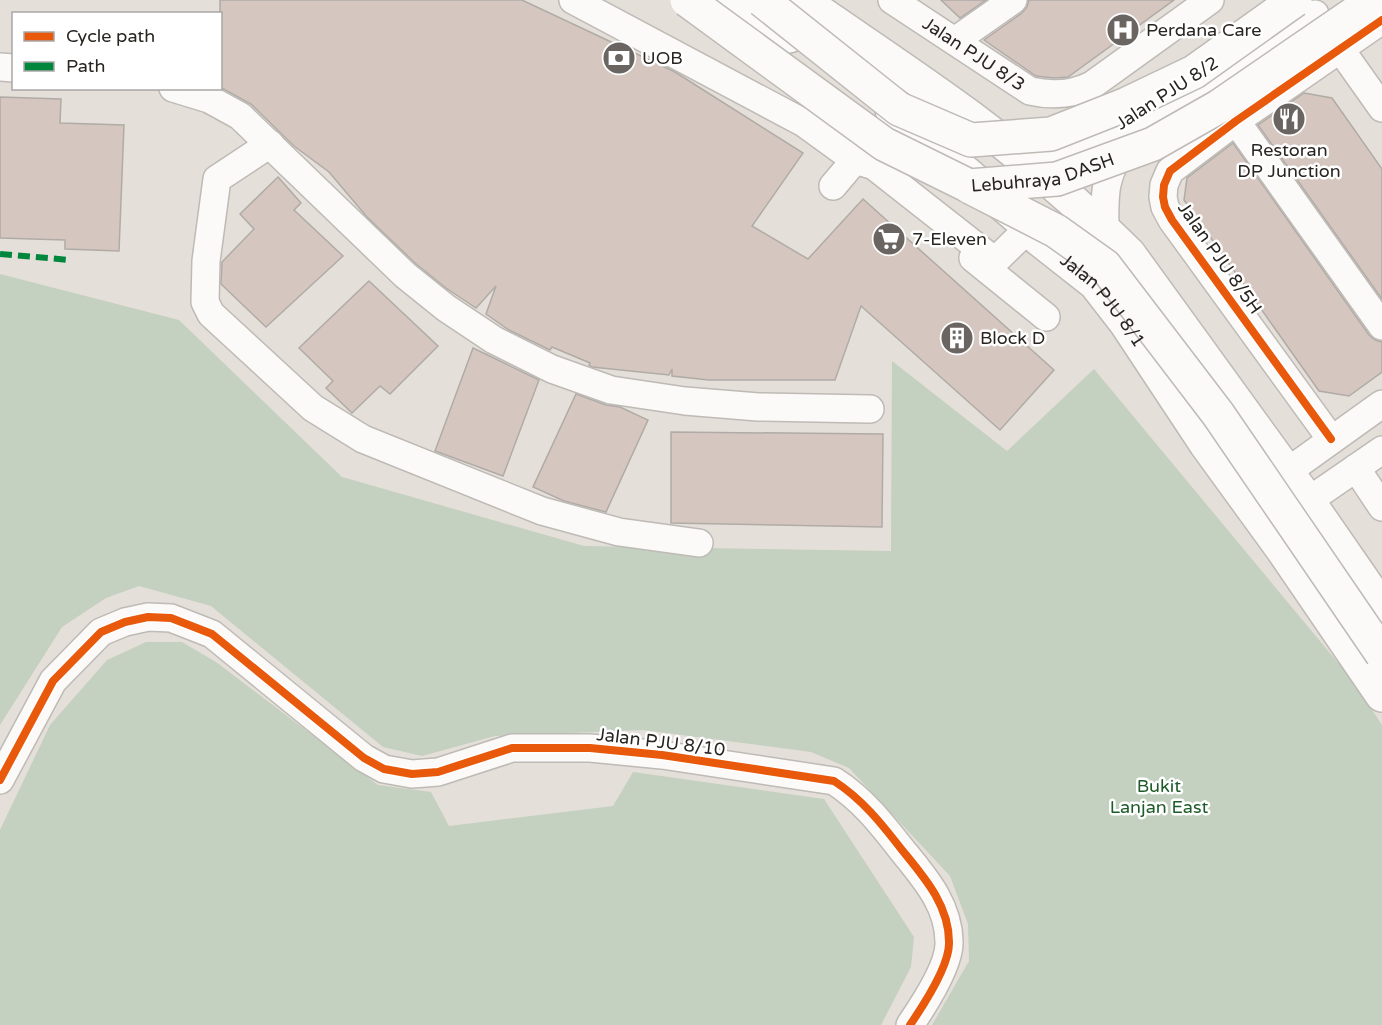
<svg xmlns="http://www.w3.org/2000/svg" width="1382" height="1025" font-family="'Varela Round',sans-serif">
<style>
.green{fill:#c4d0c0}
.building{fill:#d5c7c0;stroke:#b0aba6;stroke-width:1.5}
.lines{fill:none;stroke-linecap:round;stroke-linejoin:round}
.minor-casing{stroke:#bebab5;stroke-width:30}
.major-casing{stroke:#bebab5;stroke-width:36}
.minor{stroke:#fbfaf9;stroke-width:27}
.major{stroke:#fbfaf9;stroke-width:33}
.highway-bridge-casing{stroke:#bebab5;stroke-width:36;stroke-linecap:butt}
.highway-bridge{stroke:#fbfaf9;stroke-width:33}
.quiet{stroke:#00873e;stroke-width:6;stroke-dasharray:12 6;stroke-linecap:butt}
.cycleway-casing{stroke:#fff;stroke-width:11}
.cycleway{stroke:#e8590c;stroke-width:8}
.labels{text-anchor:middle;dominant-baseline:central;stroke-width:5;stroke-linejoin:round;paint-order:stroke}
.poi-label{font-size:18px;fill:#282420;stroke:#fff;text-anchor:start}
.street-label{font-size:18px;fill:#282420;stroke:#fff}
.park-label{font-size:18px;fill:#1d5b28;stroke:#fff}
</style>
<rect width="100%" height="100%" fill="#e5dfd9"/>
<g class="green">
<polygon points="0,274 179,320 342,477 584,546 891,551 892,361 1007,451 1094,369 1354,682 1382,725 1382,1025 932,1025 969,961 968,924 950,876 849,768 811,752 643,730 495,736 422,756 383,747 211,606 139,586 106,598 62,627 0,725"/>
<polygon points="146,642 182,642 216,662 378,785 431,792 449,826 613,806 633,772 824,799 914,937 911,967 881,1025 0,1025 0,830 50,725 107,660"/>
</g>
<g class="building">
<polygon points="220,0 522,0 675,72 803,153 752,226 808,259 863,199 1054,370 1000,430 861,306 835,380 709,380 672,376 672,369 669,375 592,367 589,365 590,363 552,347 550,350 509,330 486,314 496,286 476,308 446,288 415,263 367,217 329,172 294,146 251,104 220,87"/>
<polygon points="941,0 986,0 960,18"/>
<polygon points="1029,0 1174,0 1068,77 1054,78 1036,76 984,40 1022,13 1027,7"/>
<polygon points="1304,93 1332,98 1382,169 1382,299 1258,125"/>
<polygon points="0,97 61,99 60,123 124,125 119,251 65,249 65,240 0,238"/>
<polygon points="1233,143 1369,335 1375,340 1382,342 1382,372 1349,396 1319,391 1184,200 1187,178"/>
<polygon points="278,177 301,203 294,210 343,256 266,327 221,284 222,262 254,229 240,214"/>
<polygon points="369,281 438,346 390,394 380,386 352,413 326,388 333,381 299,348"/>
<polygon points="473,348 539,380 503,476 435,451"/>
<polygon points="576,394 606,405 620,407 648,420 606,512 564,501 533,487"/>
<polygon points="671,432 883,434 882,527 671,523"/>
</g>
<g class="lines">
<defs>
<g id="minor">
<polyline points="573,0 804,123 855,160 874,166 995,261 1029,228"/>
<path id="s1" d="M 892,0 L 1030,91 C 1052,96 1072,95 1092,85 L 1210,0"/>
<polyline points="1331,36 1382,108"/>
<polyline points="956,40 1013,0"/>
<polyline points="0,67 14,68"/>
<polyline points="173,88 209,99 240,116 405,275 446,308 494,340 552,369 611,390 685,401 758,407 870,409"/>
<polyline points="1236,121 1382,326"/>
<polyline points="270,144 217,179 206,261 205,302 211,314 313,408 363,439 542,511 619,532 699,543"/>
<path d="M 1011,149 C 1030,150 1052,154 1072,149 C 1098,143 1122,122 1145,107"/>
<polyline points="833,186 855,160"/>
<path d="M 1105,231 C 1104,192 1104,175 1127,142 L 1315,14"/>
<polyline points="973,258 1046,317"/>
<polyline points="1331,439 1172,220 1165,207 1163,197 1164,185 1170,171 1236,121 1382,20"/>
<polyline points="1356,468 1382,507"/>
<polyline points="1287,472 1382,404"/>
<polyline points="1308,501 1382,450"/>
<path d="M 0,780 L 53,681 L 101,632 L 125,622 L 148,617 L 171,618 L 212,634 L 364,758 L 384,769 L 412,774 L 438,772 L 512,748 L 590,748 L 662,755 L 834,781 C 862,799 881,823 902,850 C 924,877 949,905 949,942 C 950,965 923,1006 910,1025"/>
</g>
<g id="major">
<polyline points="727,0 774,25 789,36"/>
<path d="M 802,0 C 858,39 916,77 970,117 C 1026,159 1080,205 1129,254 L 1308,501 L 1382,608"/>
<path id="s2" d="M 892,110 L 1021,220 L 1039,239 L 1095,283 L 1126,323 L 1206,444 L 1283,550 L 1382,695"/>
</g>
</defs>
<use href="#minor" class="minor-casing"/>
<use href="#major" class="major-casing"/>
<use href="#minor" class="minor"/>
<use href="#major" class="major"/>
<defs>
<g id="highway-bridge">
<path id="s3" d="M 687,0 L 884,144 L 969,186 L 1057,179 L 1153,144 L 1218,107 L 1374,0"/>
<polyline points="762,0 899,109 971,140 1051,134 1127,104 1194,72 1295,0"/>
<polyline points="970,187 1056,231 1105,266 1218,414 1382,654"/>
</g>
</defs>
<use href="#highway-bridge" class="highway-bridge-casing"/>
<use href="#highway-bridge" class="highway-bridge"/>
<polyline class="quiet" points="0,254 70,260"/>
<defs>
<g id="cycleway">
<polyline points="1331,439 1172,220 1165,207 1163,197 1164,185 1170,171 1236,121 1382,20"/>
<path d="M 0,780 L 53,681 L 101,632 L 125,622 L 148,617 L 171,618 L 212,634 L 364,758 L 384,769 L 412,774 L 438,772 L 512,748 L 590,748 L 662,755 L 834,781 C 862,799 881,823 902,850 C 924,877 949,905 949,942 C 950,965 923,1006 910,1025"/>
</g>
</defs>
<use href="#cycleway" class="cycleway-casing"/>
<use href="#cycleway" class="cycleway"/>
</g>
<defs>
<symbol id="hospital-disc" viewBox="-11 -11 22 22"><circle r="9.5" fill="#6a6561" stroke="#fff"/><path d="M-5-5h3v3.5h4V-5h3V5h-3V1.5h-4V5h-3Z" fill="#fff"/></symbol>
<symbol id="bank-disc" viewBox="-11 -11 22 22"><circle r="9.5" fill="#6a6561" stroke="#fff"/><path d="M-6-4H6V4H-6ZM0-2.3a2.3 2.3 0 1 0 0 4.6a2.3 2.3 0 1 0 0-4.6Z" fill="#fff"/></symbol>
<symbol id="restaurant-disc" viewBox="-11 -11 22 22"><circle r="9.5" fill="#6a6561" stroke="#fff"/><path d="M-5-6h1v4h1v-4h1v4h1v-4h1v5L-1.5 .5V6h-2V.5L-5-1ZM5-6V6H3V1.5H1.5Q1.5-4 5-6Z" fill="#fff"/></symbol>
<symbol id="supermarket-disc" viewBox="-11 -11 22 22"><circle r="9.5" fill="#6a6561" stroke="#fff"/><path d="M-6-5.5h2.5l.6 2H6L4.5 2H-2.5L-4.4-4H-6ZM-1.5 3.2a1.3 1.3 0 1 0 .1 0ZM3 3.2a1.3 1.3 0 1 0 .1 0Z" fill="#fff"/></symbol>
<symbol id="building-disc" viewBox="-11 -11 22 22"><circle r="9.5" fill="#6a6561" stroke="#fff"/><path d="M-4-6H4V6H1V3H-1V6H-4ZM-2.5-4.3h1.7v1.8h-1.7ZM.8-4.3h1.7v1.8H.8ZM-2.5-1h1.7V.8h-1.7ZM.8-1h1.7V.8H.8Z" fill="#fff"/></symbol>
</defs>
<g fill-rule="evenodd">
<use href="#hospital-disc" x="1104" y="11" width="38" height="38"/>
<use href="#bank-disc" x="600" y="39" width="38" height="38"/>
<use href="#restaurant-disc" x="1270" y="100" width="38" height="38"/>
<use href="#supermarket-disc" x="870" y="220" width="38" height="38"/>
<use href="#building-disc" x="938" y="319" width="38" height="38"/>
</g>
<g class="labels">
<g class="poi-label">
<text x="1146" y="30">Perdana Care</text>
<text x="642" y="58">UOB</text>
<text x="1289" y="150" text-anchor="middle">Restoran<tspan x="1289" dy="21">DP Junction</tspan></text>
<text x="912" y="239">7-Eleven</text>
<text x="980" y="338">Block D</text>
</g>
<g class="street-label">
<text stroke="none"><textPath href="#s1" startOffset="98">Jalan PJU 8/3</textPath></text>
<text transform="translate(1167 93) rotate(-33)">Jalan PJU 8/2</text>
<text stroke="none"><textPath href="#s3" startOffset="414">Lebuhraya DASH</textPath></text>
<text transform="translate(1220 258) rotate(55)">Jalan PJU 8/5H</text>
<text stroke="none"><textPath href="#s2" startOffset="285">Jalan PJU 8/1</textPath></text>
<text transform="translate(661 742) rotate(7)">Jalan PJU 8/10</text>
</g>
<g class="park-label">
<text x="1159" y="786">Bukit<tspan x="1159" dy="21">Lanjan East</tspan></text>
</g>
</g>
<rect x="12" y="12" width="210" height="78" fill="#ffffff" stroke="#a9a7a6" stroke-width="1.5"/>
<rect x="24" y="32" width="30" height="9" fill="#e8590c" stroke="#a9a7a6" stroke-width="1.5"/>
<text x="66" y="42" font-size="18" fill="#282420">Cycle path</text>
<rect x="24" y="62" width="30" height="9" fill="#00873e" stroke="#a9a7a6" stroke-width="1.5"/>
<text x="66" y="72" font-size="18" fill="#282420">Path</text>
</svg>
